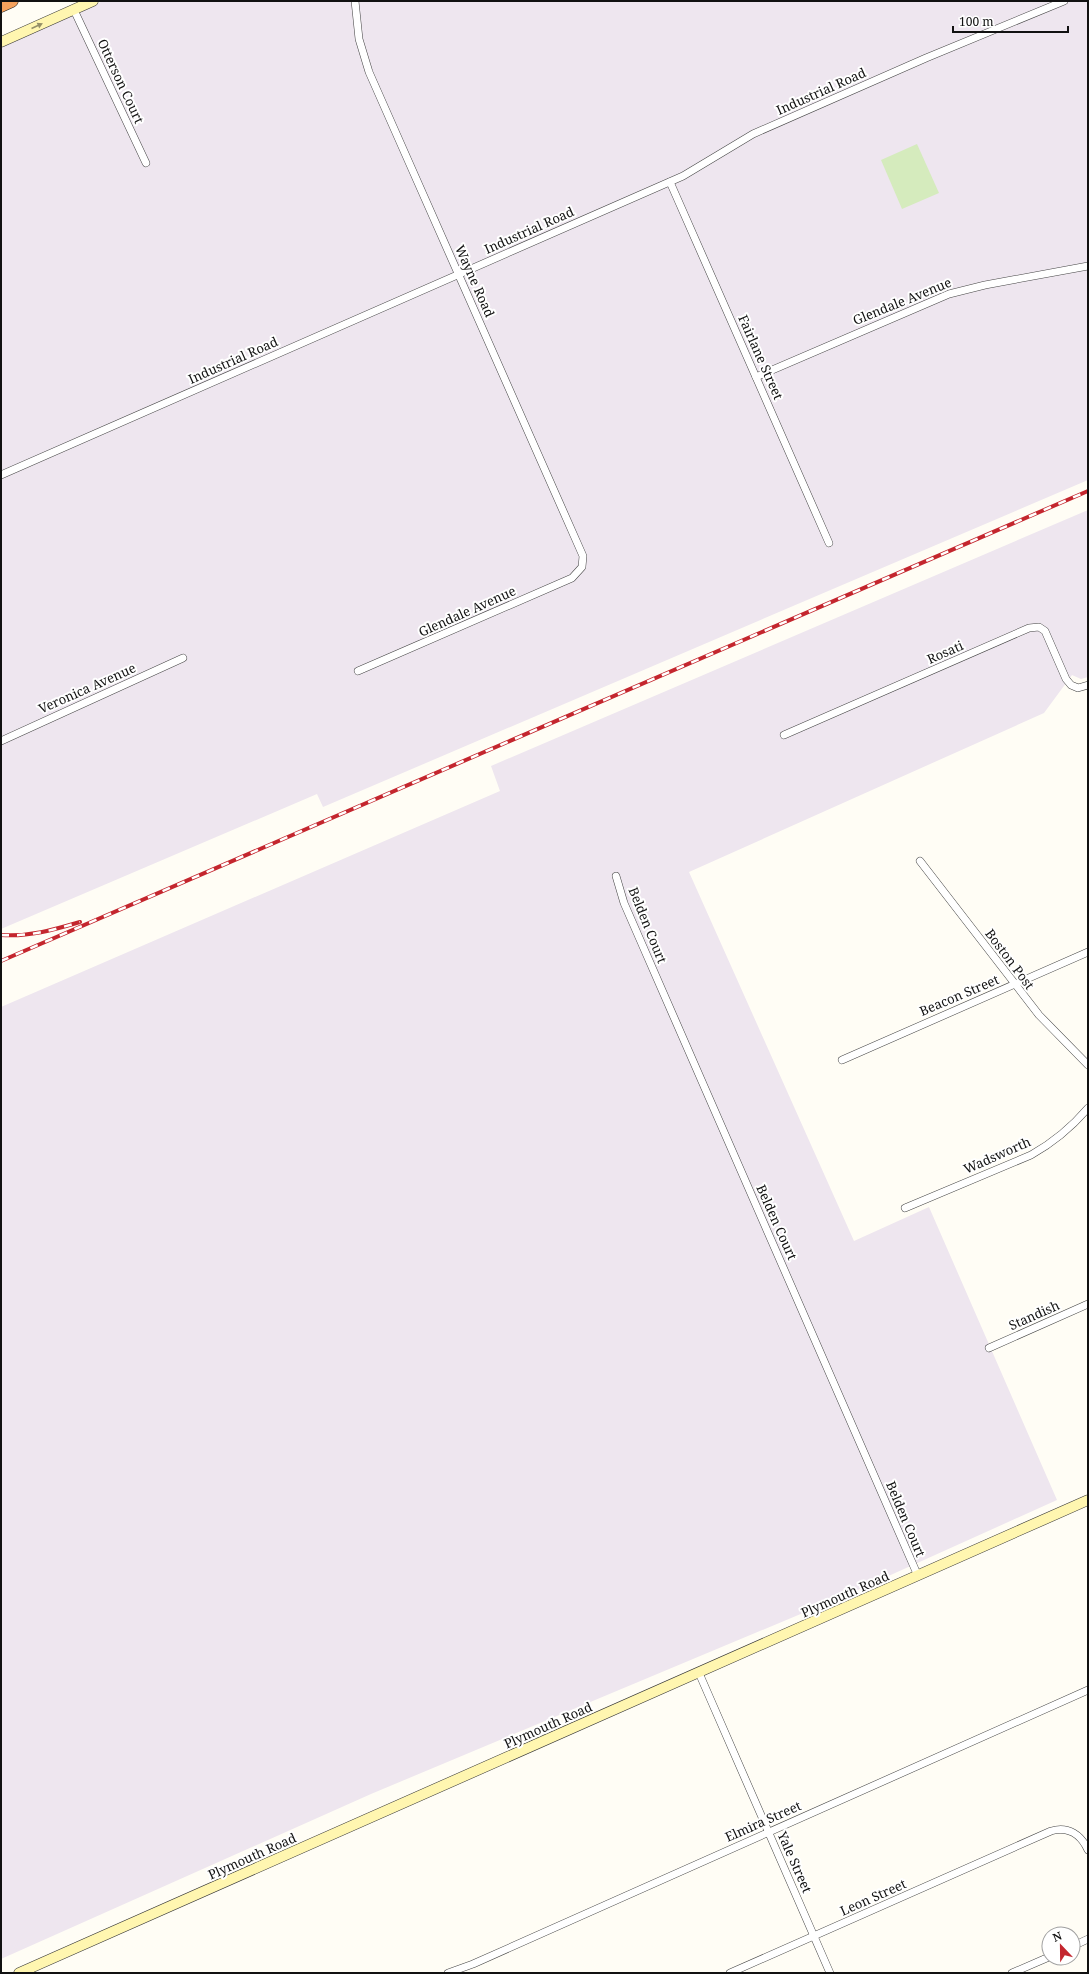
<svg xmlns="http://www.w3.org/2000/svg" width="1089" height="1974" font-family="'Noto Serif',serif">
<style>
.industrial{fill:#eee6ef}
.green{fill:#d5ebbd}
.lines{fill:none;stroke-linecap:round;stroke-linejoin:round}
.street-casing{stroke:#444;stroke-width:8}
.secondary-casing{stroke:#333;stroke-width:11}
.highway-casing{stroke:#222;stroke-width:13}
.street{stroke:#fff;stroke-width:7}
.secondary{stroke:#fff6b0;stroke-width:10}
.highway{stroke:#f5a25d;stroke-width:12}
.rail-casing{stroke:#c4262e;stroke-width:4}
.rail{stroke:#fff;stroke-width:2.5;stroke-dasharray:8;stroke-linecap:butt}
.oneway{fill:#948f68}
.labels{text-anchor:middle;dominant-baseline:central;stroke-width:4;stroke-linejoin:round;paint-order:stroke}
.street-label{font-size:13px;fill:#111;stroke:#fff}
</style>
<rect width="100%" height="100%" fill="#fffdf5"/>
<g class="industrial">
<polygon points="103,1 1088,1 1088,480 323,807 317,794 1,929 1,46"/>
<polygon points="1088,510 1088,677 1081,679 1072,675 1044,713 689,872 854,1241 929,1207 1057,1500 853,1592 371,1794 1,1959 1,1007 500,791 491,766"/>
</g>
<polygon class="green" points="917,144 939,193 902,209 881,160"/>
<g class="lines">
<defs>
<g id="street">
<polyline points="355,1 359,39 369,72 583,556 582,567 572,578 358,671"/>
<polyline points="74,10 146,163"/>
<polyline points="670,182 829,543"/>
<polyline points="756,377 949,294 985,285 1088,266"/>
<polyline points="1,475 683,176 753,134 926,58 1064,1"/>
<polyline points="784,735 1029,628 1039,627 1045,631 1066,679 1071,685 1078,688 1088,685"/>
<polyline points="1,741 183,658"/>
<polyline points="920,861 1039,1015 1088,1065"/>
<polyline points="616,876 624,903 918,1576"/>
<polyline points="842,1060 1088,952"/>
<path d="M 905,1208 L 1031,1155 C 1054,1142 1071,1128 1088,1108"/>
<polyline points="989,1348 1088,1304"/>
<polyline points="699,1673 830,1973"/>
<polyline points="1073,1946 1088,1939"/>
<polyline points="448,1973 473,1964 1088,1690"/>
<path d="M 730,1973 L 1051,1831 C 1069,1826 1081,1835 1088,1850"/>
<polyline points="1012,1973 1049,1957"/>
</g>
<g id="secondary">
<polyline points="1,42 93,1"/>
<polyline points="19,1973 1088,1500"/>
</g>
<polyline id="highway" points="1,6 12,1"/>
</defs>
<use href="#street" class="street-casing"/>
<use href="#secondary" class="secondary-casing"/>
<use href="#highway" class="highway-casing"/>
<use href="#street" class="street"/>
<use href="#secondary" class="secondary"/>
<use href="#highway" class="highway"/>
<defs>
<g id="rail">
<path d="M 1,935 C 29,937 53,930 80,922"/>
<polyline points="1,961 1088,491"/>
</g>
</defs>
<use href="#rail" class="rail-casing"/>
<use href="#rail" class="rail"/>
</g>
<defs><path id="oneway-solid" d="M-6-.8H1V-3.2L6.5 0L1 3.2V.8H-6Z"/></defs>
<use class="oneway" href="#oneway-solid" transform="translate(37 26) rotate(-24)"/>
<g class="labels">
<g class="street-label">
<text transform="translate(121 81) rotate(65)">Otterson Court</text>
<text transform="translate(821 91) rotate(-24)">Industrial Road</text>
<text transform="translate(529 230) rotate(-24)">Industrial Road</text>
<text transform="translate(475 281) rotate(66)">Wayne Road</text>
<text transform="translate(902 301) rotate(-22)">Glendale Avenue</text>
<text transform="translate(761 357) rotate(66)">Fairlane Street</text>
<text transform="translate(233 360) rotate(-24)">Industrial Road</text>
<text transform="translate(467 611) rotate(-24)">Glendale Avenue</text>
<text transform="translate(945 652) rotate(-24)">Rosati</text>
<text transform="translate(87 688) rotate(-24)">Veronica Avenue</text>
<text transform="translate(648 925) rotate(68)">Belden Court</text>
<text transform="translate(1010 959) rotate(53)">Boston Post</text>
<text transform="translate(959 995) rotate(-23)">Beacon Street</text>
<text transform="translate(997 1155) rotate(-24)">Wadsworth</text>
<text transform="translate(777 1222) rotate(66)">Belden Court</text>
<text transform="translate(1034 1315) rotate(-24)">Standish</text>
<text transform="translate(906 1519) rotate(67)">Belden Court</text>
<text transform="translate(845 1594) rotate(-24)">Plymouth Road</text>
<text transform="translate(548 1725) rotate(-24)">Plymouth Road</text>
<text transform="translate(763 1821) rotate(-24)">Elmira Street</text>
<text transform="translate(252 1856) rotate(-24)">Plymouth Road</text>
<text transform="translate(795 1862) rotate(66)">Yale Street</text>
<text transform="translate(873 1897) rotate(-24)">Leon Street</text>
</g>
</g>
<rect width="1089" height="1974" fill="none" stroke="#111111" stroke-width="4"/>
<g transform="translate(1061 1946) rotate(338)"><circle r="19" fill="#ffffff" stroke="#a0a0a0"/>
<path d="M0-3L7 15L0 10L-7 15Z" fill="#c4262e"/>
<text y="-6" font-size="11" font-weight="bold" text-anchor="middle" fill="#111111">N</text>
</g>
<path d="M953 26v6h115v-6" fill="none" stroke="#111111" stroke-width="2"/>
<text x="959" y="26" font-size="12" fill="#111111" stroke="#ffffff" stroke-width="3" paint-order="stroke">100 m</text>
</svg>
